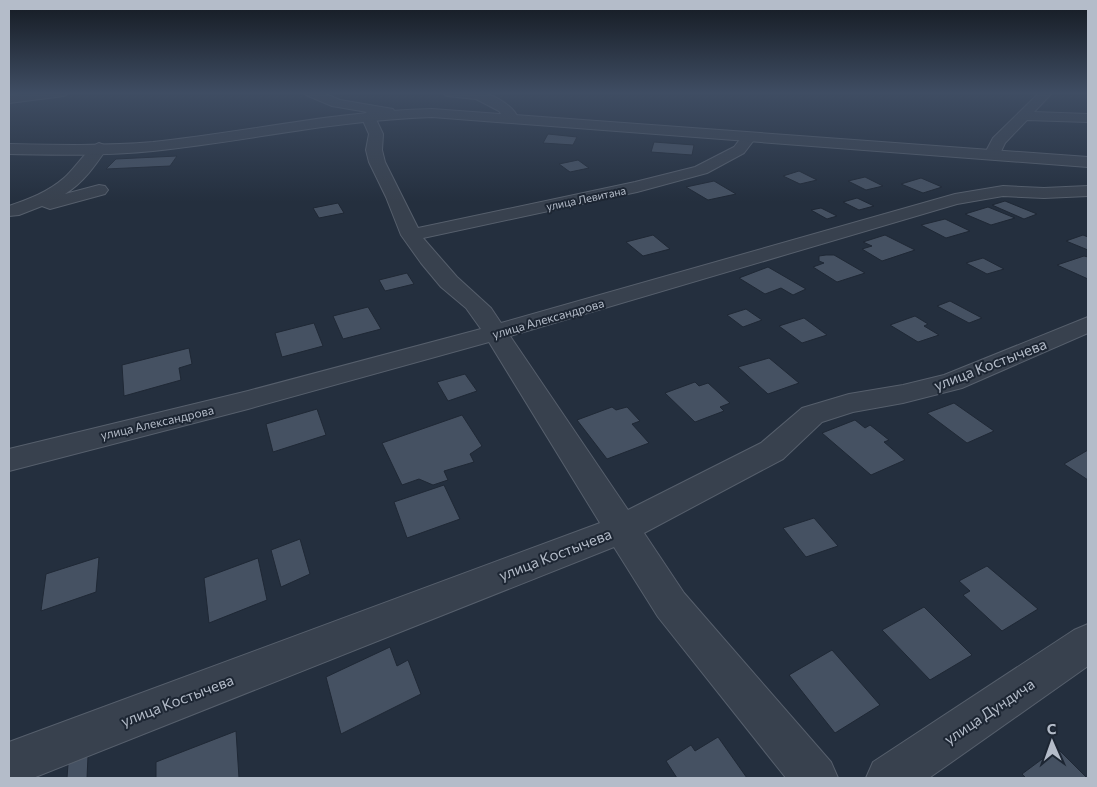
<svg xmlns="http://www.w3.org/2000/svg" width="1097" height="787" font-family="Commissioner,sans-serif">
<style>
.building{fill:#455162;stroke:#1f2835}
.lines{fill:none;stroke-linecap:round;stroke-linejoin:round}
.minor-casing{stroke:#565f6c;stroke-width:2}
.tertiary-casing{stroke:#565f6c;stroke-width:2}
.minor{fill:#38414e;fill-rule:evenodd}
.tertiary{fill:#38414e;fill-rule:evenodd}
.labels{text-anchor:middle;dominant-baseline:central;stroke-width:4;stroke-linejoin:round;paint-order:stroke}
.far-street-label{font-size:11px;fill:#b4bcc9;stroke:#1d2633}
.street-label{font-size:12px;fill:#b4bcc9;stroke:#1d2633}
.near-street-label{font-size:15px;fill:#b4bcc9;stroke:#1d2633}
</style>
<rect width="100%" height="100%" fill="#242f3e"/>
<g class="building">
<polygon points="548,134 577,137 573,145 543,143"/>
<polygon points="654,142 694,145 692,155 651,152"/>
<polygon points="177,156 170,166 106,169 116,159"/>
<polygon points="578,160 589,168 570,172 559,164"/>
<polygon points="799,171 817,180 800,184 783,176"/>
<polygon points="865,177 883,186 866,190 848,181"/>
<polygon points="921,178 942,187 923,193 901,184"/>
<polygon points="714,181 736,194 708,200 686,187"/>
<polygon points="857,198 874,206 859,210 843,202"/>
<polygon points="1005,201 1037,214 1024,219 992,205"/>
<polygon points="338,203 344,213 319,218 313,208"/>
<polygon points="988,207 1015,218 991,225 965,214"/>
<polygon points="821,208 837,216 827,219 811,210"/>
<polygon points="945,219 970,231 946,238 921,225"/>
<polygon points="653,235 670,249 643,256 626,242"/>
<polygon points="885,235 915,250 882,261 862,249 872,246 863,242"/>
<polygon points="1083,235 1088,237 1088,250 1066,241"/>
<polygon points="826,255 834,255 865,273 837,282 813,267 824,263 819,261 819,256"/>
<polygon points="1084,256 1088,257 1088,279 1057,265"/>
<polygon points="983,258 1004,269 987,274 966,263"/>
<polygon points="768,267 806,289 793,295 781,288 765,294 739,278"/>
<polygon points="407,273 414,284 385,291 379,280"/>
<polygon points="950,301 982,318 969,323 937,306"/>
<polygon points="368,307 381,329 343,339 333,316"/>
<polygon points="746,309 762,320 743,327 727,315"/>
<polygon points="915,316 928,324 924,326 939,335 918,342 890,325"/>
<polygon points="804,318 827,335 802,343 779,326"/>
<polygon points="314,323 323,346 282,357 275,333"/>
<polygon points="189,348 192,364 179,368 181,380 124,396 122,365"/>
<polygon points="769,358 799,383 768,394 738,367"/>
<polygon points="465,374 477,391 448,401 437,382"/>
<polygon points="695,382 699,386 708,383 730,403 720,407 724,411 695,422 665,393"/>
<polygon points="954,403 994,431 967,443 927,413"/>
<polygon points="612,407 616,410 627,407 640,421 632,424 649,443 607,459 577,420"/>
<polygon points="317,409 326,435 273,452 266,424"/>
<polygon points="462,415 482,446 470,454 474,462 444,471 448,480 433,485 419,479 402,485 382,443"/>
<polygon points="855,420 865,428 870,425 889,440 884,442 905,460 871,475 822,433"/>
<polygon points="1088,450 1088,480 1064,464"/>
<polygon points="444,485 460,519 407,538 394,502"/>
<polygon points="814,518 838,546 806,557 783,528"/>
<polygon points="300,539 310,574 281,587 271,550"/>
<polygon points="99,557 96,592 41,611 46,574"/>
<polygon points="258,558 267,600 209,623 204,578"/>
<polygon points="987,566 1038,609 1002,631 963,595 970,591 959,581"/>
<polygon points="924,607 972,655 930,680 882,630"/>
<polygon points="390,647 397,666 408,660 421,694 341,734 326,677"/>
<polygon points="832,650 880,705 835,733 789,675"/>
<polygon points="236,731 239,778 156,778 156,762"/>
<polygon points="718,737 747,778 677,778 666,761 691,745 695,751"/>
<polygon points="1057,748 1087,778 1026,778 1022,774"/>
<polygon points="88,756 87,778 67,778 68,764"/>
</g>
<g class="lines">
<defs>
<g id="minor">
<polygon points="33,92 70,92 64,96 9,103 9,95"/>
<polygon points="304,92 321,92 340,100 393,109 395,112 393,115 388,116 373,113 383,134 382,150 385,162 418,228 635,182 695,167 734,147 745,133 755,133 757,136 744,153 707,173 637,192 423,238 457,277 491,308 501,323 955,194 1003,186 1044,188 1088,186 1088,196 1044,198 1003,196 957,204 510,336 628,510 761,443 802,408 849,394 903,385 944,375 1088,317 1088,333 962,388 903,403 853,412 822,422 783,459 644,533 684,593 831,762 838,778 786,778 658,617 614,547 33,778 9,778 9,742 600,523 489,342 248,409 9,471 9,449 248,391 481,329 466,308 441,287 421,263 401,235 386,197 369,162 366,150 369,134 361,116 367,112 332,106 306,95"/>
<path d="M 441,92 C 453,92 468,90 480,92 C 493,94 514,106 518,118 L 516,121 L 506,121 L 499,111 L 476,99 L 447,96 Z"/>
<polygon points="1040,92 1053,92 1034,112 1088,114 1088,122 1027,120 1005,143 998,158 986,158 984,155 993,138"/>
<path d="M 99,143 L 104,145 L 107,148 C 95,166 83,183 65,194 L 99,185 L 105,186 L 108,190 L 105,194 L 50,209 L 42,206 L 19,215 L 9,216 L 9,206 C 29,199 48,192 64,178 C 74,170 89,146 99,143 Z"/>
<polygon points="1088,624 1088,666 929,778 866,778 873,762 1074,630"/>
</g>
<path id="tertiary" d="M 432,109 L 1088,157 L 1088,167 L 432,117 C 338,120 247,141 153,151 C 105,156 57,155 9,154 L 9,144 C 57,145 105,146 153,142 C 247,132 338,111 432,109 Z"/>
</defs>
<use href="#minor" class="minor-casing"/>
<use href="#tertiary" class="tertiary-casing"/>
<use href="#minor" class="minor"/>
<use href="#tertiary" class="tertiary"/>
</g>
<linearGradient id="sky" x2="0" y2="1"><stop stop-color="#141a22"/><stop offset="0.46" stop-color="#3f4d63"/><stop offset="1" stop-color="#3f4d63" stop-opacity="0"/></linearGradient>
<rect width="1097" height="202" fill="url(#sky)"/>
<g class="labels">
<g class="far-street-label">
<text transform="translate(586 198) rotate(-12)">улица Левитана</text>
</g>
<g class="street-label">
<text transform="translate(548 318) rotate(-16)">улица Александрова</text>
<text transform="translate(157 422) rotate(-13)">улица Александрова</text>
</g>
<g class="near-street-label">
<text transform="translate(990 364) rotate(-21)">улица Костычева</text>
<text transform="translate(555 554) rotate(-21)">улица Костычева</text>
<text transform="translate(177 700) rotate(-21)">улица Костычева</text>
<text transform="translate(989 711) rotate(-34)">улица Дундича</text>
</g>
</g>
<rect width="1097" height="787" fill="none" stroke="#b4bcc9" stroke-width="20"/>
<g transform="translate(1052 742) rotate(358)" stroke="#1d2633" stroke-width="4" paint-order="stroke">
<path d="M0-4L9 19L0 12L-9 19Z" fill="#b4bcc9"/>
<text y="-8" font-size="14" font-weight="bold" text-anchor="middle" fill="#b4bcc9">С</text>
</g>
</svg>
